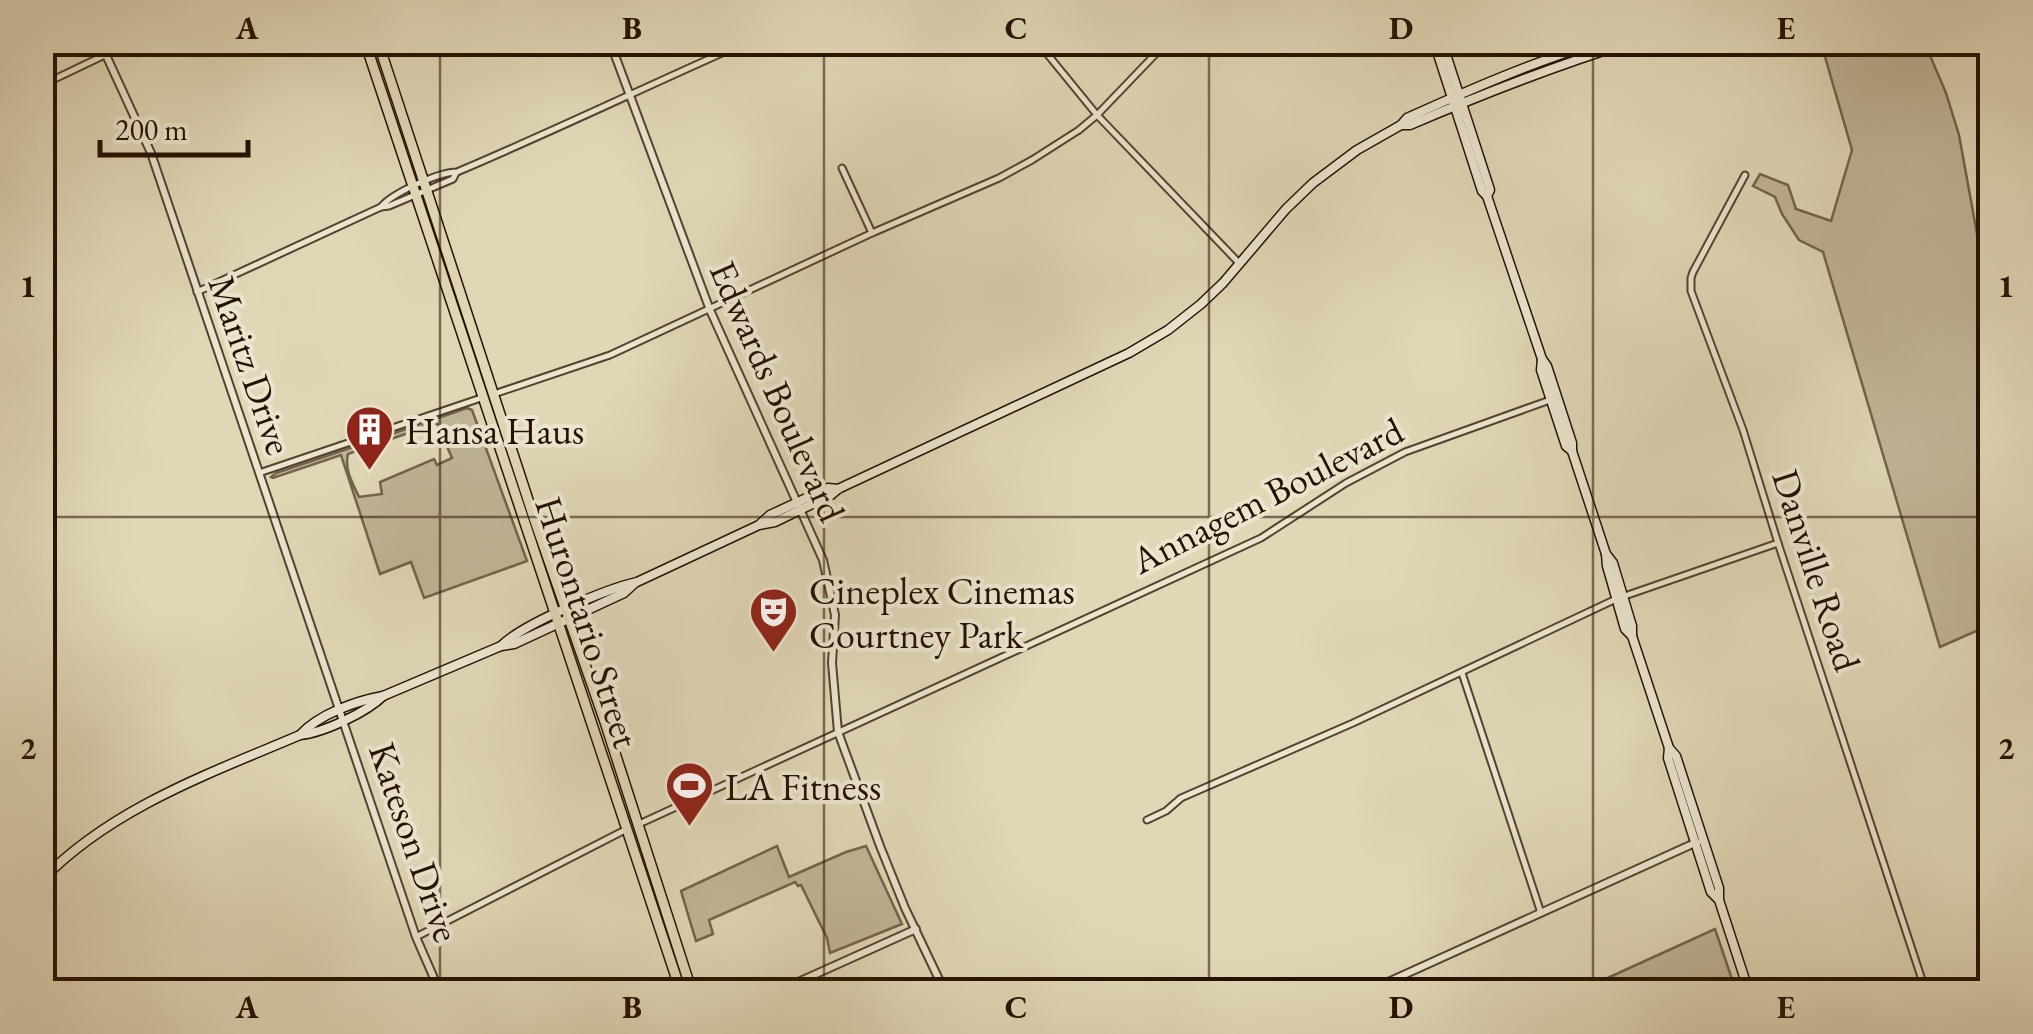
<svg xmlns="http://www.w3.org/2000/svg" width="2033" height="1034" font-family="'EB Garamond',serif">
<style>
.green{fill:#c0b598;stroke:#72634c;stroke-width:2.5}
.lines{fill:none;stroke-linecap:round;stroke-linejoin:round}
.minor-casing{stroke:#54422e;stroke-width:9}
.tertiary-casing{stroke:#54422e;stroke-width:10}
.secondary-casing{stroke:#251100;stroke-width:11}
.primary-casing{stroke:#251100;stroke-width:12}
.motorway-casing{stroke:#251100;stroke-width:15}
.minor{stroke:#ebe5d0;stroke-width:5}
.tertiary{stroke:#ebe5d0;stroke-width:6}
.secondary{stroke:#ebe5d0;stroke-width:8}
.primary{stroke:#e0d7b7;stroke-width:9}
.motorway{stroke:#e0d7b7;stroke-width:11}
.grid{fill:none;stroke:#251100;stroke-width:2.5;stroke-opacity:0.55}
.labels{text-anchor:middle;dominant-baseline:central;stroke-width:8;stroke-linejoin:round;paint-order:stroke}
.street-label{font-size:38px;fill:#251100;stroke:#ebe5d0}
.poi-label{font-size:38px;fill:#251100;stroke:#ebe5d0;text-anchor:start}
.neatline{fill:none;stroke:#251100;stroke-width:4}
.grid-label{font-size:32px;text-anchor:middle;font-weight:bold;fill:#251100}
</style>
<rect width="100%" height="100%" fill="#e0d7b7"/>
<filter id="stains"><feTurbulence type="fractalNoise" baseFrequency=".002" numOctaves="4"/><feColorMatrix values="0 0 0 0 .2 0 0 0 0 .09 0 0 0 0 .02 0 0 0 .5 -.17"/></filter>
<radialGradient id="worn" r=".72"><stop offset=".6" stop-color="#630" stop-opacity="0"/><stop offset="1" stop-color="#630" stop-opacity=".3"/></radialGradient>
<g class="green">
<polygon points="1921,42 1926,46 1946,93 1959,135 1990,305 1990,625 1940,647 1823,252 1799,240 1782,214 1775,197 1753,186 1760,174 1788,185 1796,209 1831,221 1852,150 1821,43"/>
<path d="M 467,408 L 472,410 L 527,561 L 424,598 L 411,562 L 380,574 L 341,455 L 273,478 L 271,477 L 276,473 L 371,441 L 375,444 L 348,454 C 344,469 353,484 359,497 L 382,494 L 380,482 L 434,459 L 437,465 L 452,458 L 437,423 L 382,442 L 383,437 Z"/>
<polygon points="777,846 789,877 846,852 866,846 902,924 830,953 827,938 801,885 798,886 795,882 709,920 713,934 696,941 681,891"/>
<polygon points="1715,929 1736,991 1579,991"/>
</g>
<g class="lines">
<defs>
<g id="minor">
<polyline points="1041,42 1044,50 1097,115 1239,263"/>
<polyline points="42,85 132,42"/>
<polyline points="842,168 872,233"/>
<polyline points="1745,175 1693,272 1691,278 1691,291 1743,430 1778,543 1926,992"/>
<path d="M 381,207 C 392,193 439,172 457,172 C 554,131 649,85 747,42"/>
<polyline points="197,292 381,207 389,206 453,179 456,173"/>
<polyline points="494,394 610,355 872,233 999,178 1032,160 1079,130 1097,115 1167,42"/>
<polyline points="259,473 484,397"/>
<polyline points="1462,673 1541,913"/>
<polyline points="1147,820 1166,811 1181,798 1353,723 1616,599 1778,543"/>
<polyline points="637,825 1261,538 1346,483 1405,452 1550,400"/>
<polyline points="416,937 627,829"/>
</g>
<g id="tertiary">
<polyline points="100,42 151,153 416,937 440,992"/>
<polyline points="610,42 710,310 823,560 835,615 832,663 838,732 880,846 905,908 945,992"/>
<polyline points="776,992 916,929"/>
<polyline points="1366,992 1697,842"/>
</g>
<g id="secondary">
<polyline points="1434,42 1482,191 1487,196 1542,359 1547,366 1572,443 1572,451 1606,554 1613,563 1632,626 1632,636"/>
<polyline points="1442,42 1490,190 1487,196"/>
<path d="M 1401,125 L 1410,125 C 1483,94 1556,65 1632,42"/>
<polyline points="1542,359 1541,370 1566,446 1572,451"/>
<polyline points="761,523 770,515 828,488 838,489"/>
<polyline points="1606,554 1607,566 1625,629 1632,636 1669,748 1668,758 1711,892 1719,900"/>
<path d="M 501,646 C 523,624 606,589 637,582 L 759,525 L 775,522 L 831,495 L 838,489 L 1129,353 L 1168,330 L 1201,304 L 1223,283 L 1286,209 L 1313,183 L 1357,150 L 1401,125 L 1407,118 C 1469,90 1533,62 1599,42"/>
<path d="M 300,735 C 319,714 356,701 383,696 L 501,646 L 514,644 L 624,593 L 635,583"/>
<polyline points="1669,748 1676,756 1719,888 1719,900 1749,992"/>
<path d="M 42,880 C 111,808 211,773 300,735 C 323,733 367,712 383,696"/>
</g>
<g id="primary">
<polyline points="365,42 681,992"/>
<polyline points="378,42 534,518 605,722 692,992"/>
</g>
<polyline id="motorway" points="1986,42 1990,56"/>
</defs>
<use href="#minor" class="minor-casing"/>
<use href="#tertiary" class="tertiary-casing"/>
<use href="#secondary" class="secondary-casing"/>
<use href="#primary" class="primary-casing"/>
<use href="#motorway" class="motorway-casing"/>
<use href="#minor" class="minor"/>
<use href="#tertiary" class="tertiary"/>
<use href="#secondary" class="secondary"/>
<use href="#primary" class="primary"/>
<use href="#motorway" class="motorway"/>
</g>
<path class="grid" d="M 440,42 L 440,992M 824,42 L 824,992M 1209,42 L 1209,992M 1593,42 L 1593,992M 42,517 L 1990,517"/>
<defs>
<symbol id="building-pin" viewBox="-11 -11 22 30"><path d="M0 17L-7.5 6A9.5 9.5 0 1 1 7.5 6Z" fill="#8f2418" stroke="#ebe5d0"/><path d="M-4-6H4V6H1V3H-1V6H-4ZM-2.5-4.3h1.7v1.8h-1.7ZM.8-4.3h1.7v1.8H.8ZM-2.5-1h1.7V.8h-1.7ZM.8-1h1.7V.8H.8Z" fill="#fff"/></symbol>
<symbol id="theatre-pin" viewBox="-11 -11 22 30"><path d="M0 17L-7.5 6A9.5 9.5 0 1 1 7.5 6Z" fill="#8f2418" stroke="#ebe5d0"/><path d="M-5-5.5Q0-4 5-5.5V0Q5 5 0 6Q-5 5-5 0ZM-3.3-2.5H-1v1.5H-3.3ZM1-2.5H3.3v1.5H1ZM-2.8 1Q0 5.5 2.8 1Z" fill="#fff"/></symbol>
<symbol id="stadium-pin" viewBox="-11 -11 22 30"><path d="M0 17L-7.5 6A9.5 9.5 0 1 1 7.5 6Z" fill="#8f2418" stroke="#ebe5d0"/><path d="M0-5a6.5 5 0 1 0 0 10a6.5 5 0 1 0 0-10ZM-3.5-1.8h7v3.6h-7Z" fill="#fff"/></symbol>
</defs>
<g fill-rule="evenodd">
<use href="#building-pin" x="342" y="402" width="55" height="75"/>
<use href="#theatre-pin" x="746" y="584" width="55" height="75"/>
<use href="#stadium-pin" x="662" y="758" width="55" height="75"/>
</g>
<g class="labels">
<g class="street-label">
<text transform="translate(251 365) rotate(71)">Maritz Drive</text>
<text transform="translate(778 391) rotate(66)">Edwards Boulevard</text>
<text transform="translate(1267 495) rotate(-27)">Annagem Boulevard</text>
<text transform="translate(1817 570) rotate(72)">Danville Road</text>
<text transform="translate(588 622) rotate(72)">Hurontario Street</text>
<text transform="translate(415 842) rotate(71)">Kateson Drive</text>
</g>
<g class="poi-label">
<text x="405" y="430">Hansa Haus</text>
<text x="809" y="590">Cineplex Cinemas<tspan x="809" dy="44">Courtney Park</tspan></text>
<text x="725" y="786">LA Fitness</text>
</g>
</g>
<rect width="2033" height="1034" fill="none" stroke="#e0d7b7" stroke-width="110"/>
<path d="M100 140v15h148v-15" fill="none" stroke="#251100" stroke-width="5"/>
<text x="115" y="140" font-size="30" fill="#251100" stroke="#ebe5d0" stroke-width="8" paint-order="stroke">200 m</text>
<rect x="55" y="55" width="1923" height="924" class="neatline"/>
<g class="grid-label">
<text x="247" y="39">A</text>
<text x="632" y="39">B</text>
<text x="1016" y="39">C</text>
<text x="1401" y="39">D</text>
<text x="1786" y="39">E</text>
<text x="28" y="297">1</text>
<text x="2006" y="297">1</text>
<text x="28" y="759">2</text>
<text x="2006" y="759">2</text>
<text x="247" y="1018">A</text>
<text x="632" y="1018">B</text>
<text x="1016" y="1018">C</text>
<text x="1401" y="1018">D</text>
<text x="1786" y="1018">E</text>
</g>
<rect width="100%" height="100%" filter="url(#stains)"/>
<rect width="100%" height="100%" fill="url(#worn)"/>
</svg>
